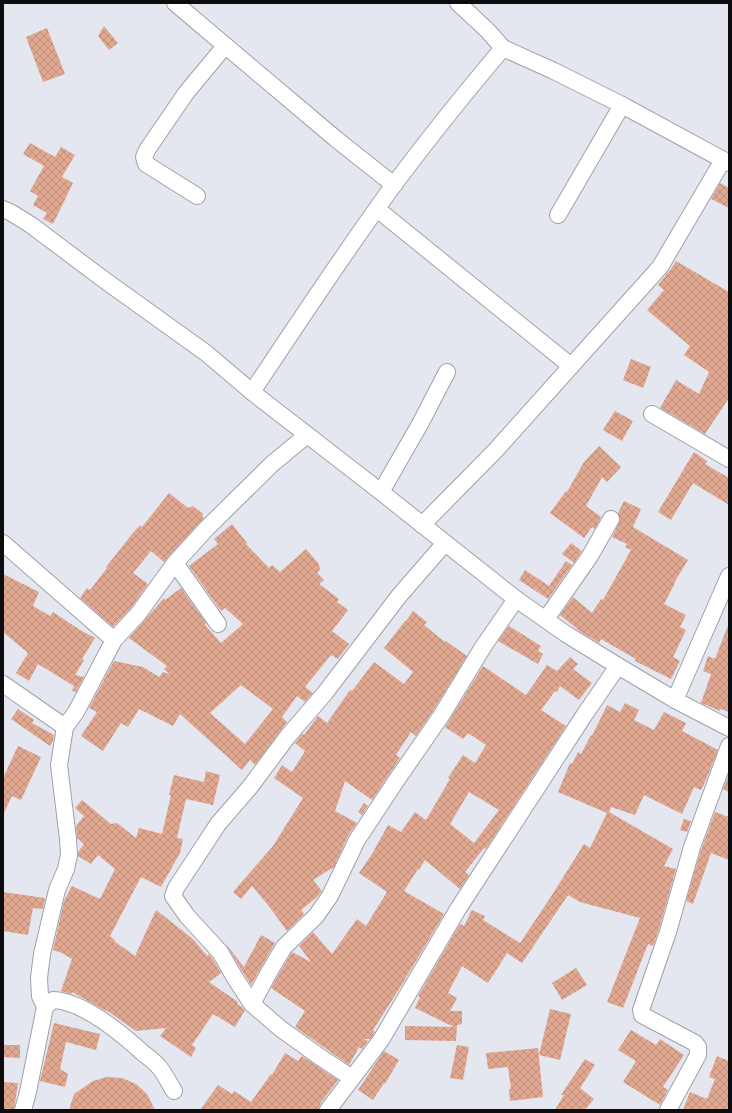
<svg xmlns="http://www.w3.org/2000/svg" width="732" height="1113" font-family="'Fira Sans Condensed',sans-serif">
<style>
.building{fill:url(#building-cross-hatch);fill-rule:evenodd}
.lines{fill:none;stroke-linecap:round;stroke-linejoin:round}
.minor-casing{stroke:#9fa1a9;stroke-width:18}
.minor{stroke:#fff;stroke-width:16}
</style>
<defs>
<pattern id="building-cross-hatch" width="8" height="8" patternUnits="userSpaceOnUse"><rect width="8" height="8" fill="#e0a791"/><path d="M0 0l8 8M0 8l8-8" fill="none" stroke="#bf8f7c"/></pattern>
</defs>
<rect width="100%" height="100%" fill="#e5e7f0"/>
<g class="building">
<polygon points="104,26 118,43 109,50 98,36"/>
<polygon points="47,28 65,74 43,82 26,37"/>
<polygon points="30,143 55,157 61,147 75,155 62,177 73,183 53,224 43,219 47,213 33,205 38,196 30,191 44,166 23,154"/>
<polygon points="720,183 729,188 729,208 711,199"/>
<polygon points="676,261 729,292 729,398 705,434 660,408 676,380 699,394 709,372 684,355 690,346 647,310 664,290 658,285 673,266"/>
<polygon points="631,359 651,367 643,388 623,380"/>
<polygon points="615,411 633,421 622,441 603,430"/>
<polygon points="599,446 621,467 607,482 602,477 586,506 601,517 595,529 592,527 584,538 550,513 566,491 567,492 584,462"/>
<polygon points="694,452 707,461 705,464 729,478 729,505 693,483 671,520 658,512"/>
<polygon points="169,493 188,508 193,506 203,514 202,516 204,518 164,562 151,551 133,573 148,584 131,608 113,627 80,598 87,588 90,590 107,568 106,567 132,534 140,525 142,527"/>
<polygon points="624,501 641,509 633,527 688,560 674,583 675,583 664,604 686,615 680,627 686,630 673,657 680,661 671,679 635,661 636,659 601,639 599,643 581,632 560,615 573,597 592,613 601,599 603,600 631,550 625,547 627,544 612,537 619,523 620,519 618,513"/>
<path d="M 232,524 L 247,543 L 246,544 L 269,568 L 272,565 L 280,572 L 306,549 L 319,564 L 320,570 L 317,573 L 324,580 L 319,584 L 339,599 L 337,602 L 348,610 L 332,631 L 349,644 L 338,659 L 331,655 L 305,687 L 313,693 L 305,702 L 297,696 L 282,717 L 287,722 L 255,765 L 250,760 L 242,770 L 180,714 L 173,726 L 139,709 L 128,727 L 121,723 L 103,751 L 81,736 L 97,712 L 89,708 L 114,661 L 143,667 L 159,677 L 163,672 L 170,674 L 164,669 L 167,666 L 129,638 L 164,598 L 165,600 L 181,588 L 206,623 L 205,625 L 221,643 L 243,624 L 225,608 L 221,611 L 189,566 L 218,544 L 214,539 ZM 241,685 L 273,709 L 245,744 L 210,713 Z"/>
<polygon points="571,543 582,551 574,563 562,554"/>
<polygon points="566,561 572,565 548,599 519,580 525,570 549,586"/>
<polygon points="3,574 39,592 33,606 50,616 53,612 80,630 95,638 82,659 84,660 75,675 84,677 76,692 72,691 74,686 38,664 29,681 16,673 28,653 3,632"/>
<polygon points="413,611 427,622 424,625 445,642 446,641 467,656 433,711 416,736 411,732 396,755 400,758 372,800 345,781 335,811 357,823 348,836 334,867 313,880 322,891 317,897 301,910 304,914 287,931 268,905 252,886 241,899 233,892 273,846 303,798 274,778 282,765 292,772 305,751 295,743 302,734 304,735 318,716 327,723 350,690 352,691 374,662 404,684 413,672 384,648 405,621 406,621"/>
<polygon points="728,625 729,625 729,712 721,709 720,711 701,703 711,674 703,671 708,656 715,659"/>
<polygon points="509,626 541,646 538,651 543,654 538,664 498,641"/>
<path d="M 570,657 L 578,664 L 573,669 L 592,683 L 579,700 L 560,686 L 557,692 L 555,691 L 541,710 L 566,726 L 486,849 L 484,848 L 465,872 L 469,875 L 460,889 L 425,860 L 419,870 L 418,869 L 404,891 L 444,914 L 401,986 L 373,1030 L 375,1032 L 373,1035 L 370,1039 L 364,1039 L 368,1041 L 362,1049 L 359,1047 L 349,1065 L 295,1027 L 305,1011 L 271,988 L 276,979 L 292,952 L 311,962 L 299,946 L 313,932 L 332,954 L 357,919 L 366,926 L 387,892 L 359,873 L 372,854 L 388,825 L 401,832 L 415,812 L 426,820 L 450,779 L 448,778 L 463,755 L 475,763 L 486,745 L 468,733 L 463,739 L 445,727 L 483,666 L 526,695 L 547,665 L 557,671 ZM 469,792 L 499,810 L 474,843 L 450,824 Z"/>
<polygon points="625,703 639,710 634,720 654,730 664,712 686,723 682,731 718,750 706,780 701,790 694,787 682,814 644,795 635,815 611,807 609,812 673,849 664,866 676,869 659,929 653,946 648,944 623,1008 607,1002 640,918 580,902 568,895 522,963 507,953 488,983 462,966 448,993 457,998 450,1011 462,1011 462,1024 457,1025 456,1041 405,1040 405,1026 454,1027 415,1008 420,997 418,996 460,924 464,926 472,910 485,916 483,920 520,943 552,895 584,844 590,848 607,813 558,792 570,763 572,764 578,752 581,754 591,735 592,736 607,705 620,712"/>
<polygon points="18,709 34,720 32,723 54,735 53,741 50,746 11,719"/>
<polygon points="18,746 41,757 21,800 12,796 3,815 3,778"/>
<polygon points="206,771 220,775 213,805 186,799 177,838 183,839 180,853 161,887 141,877 110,936 115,940 114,941 135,956 156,910 193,939 207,956 209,954 212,958 221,973 209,982 238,1002 237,1004 242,1007 245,1010 235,1027 213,1014 192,1045 196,1048 191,1057 160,1036 166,1028 136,1031 106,1010 106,1011 72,992 71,994 61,991 72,959 62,953 53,950 64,901 72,886 100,899 115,869 98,855 91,864 78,856 78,852 84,844 77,838 76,826 84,816 75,808 82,800 111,824 117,823 136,838 139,828 162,834 171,795 169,795 174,775 204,782"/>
<polygon points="729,774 729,792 723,789"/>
<polygon points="364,803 368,806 362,815 358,812"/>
<polygon points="715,812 729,817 729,860 711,853 693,904 686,901 701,850"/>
<polygon points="684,819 691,821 687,832 680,830"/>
<polygon points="3,892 45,898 43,909 33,908 28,935 3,931"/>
<polygon points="261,935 275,943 251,985 225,943 244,967"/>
<polygon points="576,968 587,985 562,1000 552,983"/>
<polygon points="550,1009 571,1014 560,1060 539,1055"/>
<polygon points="54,1023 100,1034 96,1050 66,1042 60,1069 68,1074 65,1087 40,1081"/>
<polygon points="631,1030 656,1045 660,1039 684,1055 663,1087 668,1090 660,1105 623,1082 636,1061 618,1050"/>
<polygon points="3,1045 20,1045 20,1058 3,1057"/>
<polygon points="457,1045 469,1047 463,1080 450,1078"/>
<polygon points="538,1048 543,1097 510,1101 509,1089 511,1089 508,1067 488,1069 486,1053"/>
<polygon points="384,1051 399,1060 385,1084 384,1083 373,1100 358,1090"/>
<polygon points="285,1053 298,1061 302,1056 338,1080 320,1104 319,1110 200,1110 218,1085 232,1094 234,1091 251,1102 271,1074 272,1075"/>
<polygon points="717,1056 729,1061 729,1110 683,1110 690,1092 707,1099 715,1079 709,1077"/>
<polygon points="585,1059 595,1065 580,1088 594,1099 585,1110 555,1110 564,1095 561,1095"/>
<polygon points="107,1077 122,1078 136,1084 147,1094 155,1110 69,1110 74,1094 93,1081"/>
<polygon points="3,1082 18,1083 14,1110 3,1110"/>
</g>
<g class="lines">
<defs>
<g id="minor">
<polyline points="175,3 336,139 394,185"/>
<polyline points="458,3 488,31 503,48 554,71 622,105 729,163"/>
<polyline points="197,196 146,164 144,157 147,150 186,93 225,46"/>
<polyline points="3,209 10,212 31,225 103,279 206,353 252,392 381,492 516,599 566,634 618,666 675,700 729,728"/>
<polyline points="377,209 571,366"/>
<polyline points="558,215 622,105"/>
<path d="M 252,392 C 298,323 344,253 393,186 C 428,139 465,93 503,48"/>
<polyline points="652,414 729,459"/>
<polyline points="381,492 420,424 447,372"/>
<polyline points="422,525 495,451 660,267 723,160"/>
<polyline points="3,543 114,640"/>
<polyline points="175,563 218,624"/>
<polyline points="546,619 590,556 611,519"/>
<polyline points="3,684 65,727"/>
<polyline points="675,700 729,576"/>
<polyline points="252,1004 268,974 284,947 316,916 330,896 357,840 396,781 441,716 483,647 516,599"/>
<path d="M 45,1007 L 53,1000 C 82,1001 121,1033 143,1053 C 148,1057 155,1062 159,1067 C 165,1074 169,1083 174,1091"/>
<polyline points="352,1078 320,1057 281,1029 252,1004 235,978 220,952 187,916 173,896 176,888 218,824 250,787 288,736 325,693 399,596 445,543"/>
<polyline points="23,1110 28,1092 45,1007 40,996 39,978 42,954 57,890 66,869 69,855 68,839 59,765 65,727 76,712 114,640 138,614 175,563 207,528 272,464 307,435"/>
<polyline points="328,1110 381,1040 458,909 585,714 618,666"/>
<polyline points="668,1110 698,1055 698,1047 695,1043 642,1015 641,1010 668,932 692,847 729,746"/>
</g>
</defs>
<use href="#minor" class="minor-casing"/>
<use href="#minor" class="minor"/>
</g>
<rect width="732" height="1113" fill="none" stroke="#0d0d10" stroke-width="8"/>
</svg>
